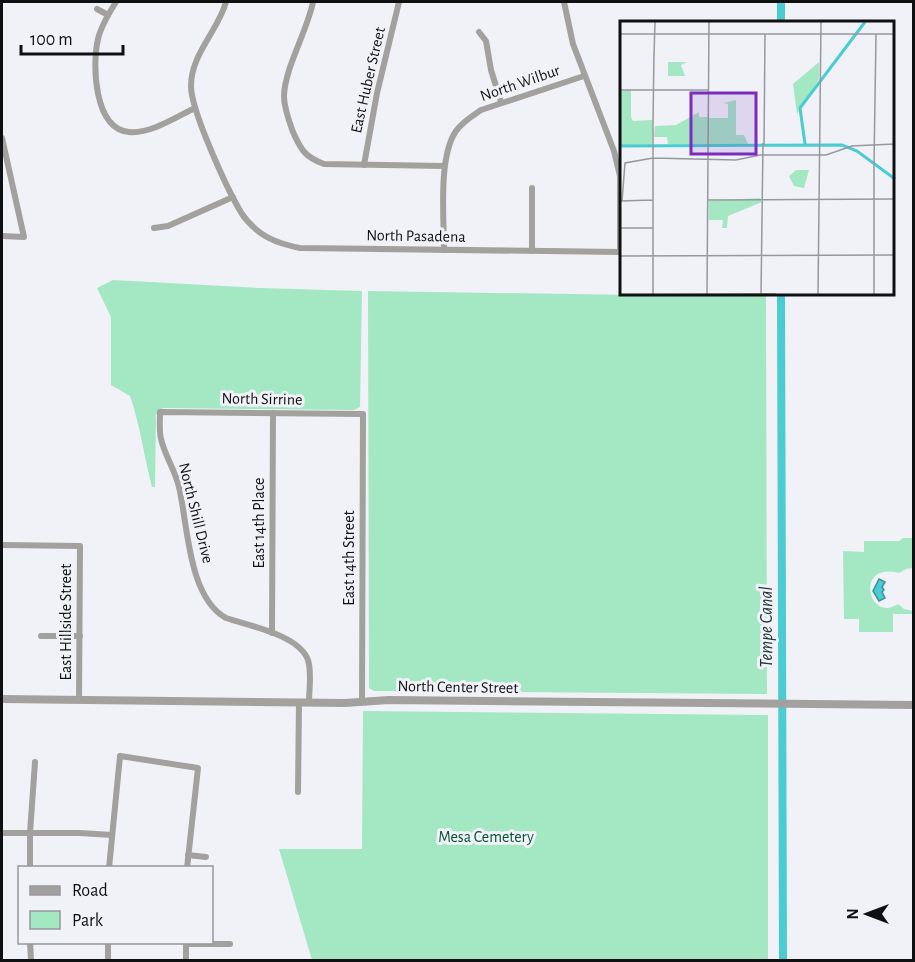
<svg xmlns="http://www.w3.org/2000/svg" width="915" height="962" font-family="'Alegreya Sans',sans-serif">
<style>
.green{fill:#a4e7c3}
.water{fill:#4accd2;stroke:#389498;stroke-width:1.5}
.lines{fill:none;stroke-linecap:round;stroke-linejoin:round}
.canal{stroke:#4accd2;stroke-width:8}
.minor{stroke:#a2a19e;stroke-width:6}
.tertiary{stroke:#a2a19e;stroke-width:8}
.labels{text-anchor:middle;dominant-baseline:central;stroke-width:6;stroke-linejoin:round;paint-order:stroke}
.street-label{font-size:16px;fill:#0f1012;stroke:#f0f2f8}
.park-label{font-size:16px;fill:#045235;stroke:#f0f2f8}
.water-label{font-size:18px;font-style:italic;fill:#213738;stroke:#f0f2f8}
.inset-river{fill:none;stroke:#4accd2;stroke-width:3}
.inset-road{fill:none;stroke:#96989c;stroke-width:1.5}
.view{fill:#7b2cbf;fill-opacity:0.15;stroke:#7b2cbf;stroke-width:3}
.inset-edge{fill:none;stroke:#0f1012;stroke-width:3}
</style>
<rect width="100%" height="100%" fill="#f0f2f8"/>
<g class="green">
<path d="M 113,280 L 259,288 L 362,291 L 360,407 L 354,410 L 163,408 L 156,415 L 155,487 L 152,487 C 144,456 140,425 130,396 L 111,385 L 111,317 L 97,288 Z"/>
<polygon points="368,291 634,295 766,294 767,694 374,691 369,688"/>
<path d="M 903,538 L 913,538 L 913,568 L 906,569 L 899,573 C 854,561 868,624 898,604 L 904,609 L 913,611 L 913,614 L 893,614 L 893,632 L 859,632 L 859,619 L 844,619 L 843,551 L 864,552 L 864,541 L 899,541 Z"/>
<polygon points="363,711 768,715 768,960 312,960 279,849 362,849"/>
</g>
<polygon class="water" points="879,579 885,582 882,587 884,590 882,592 885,598 879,601 873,591"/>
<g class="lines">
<g class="canal">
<polyline points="781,2 781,22"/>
<polyline points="781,294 783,960"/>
</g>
<g class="minor">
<path d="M 116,2 C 109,13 101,26 98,39 C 92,65 94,129 129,132 C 151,134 176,117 195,108"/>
<path d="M 226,2 C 218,31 191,54 191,86 C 191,111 228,191 242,214 C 246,220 252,226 258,231 C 270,241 285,245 300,248 L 620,252 L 620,176 L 614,151 L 573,44 L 564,2"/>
<path d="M 313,2 C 307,32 285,67 284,96 C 284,108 289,121 293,132 C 301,150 305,157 324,164 L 444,166"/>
<polyline points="97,9 108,15"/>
<polyline points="479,32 486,41 491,70 501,102"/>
<polyline points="2,138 24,237 2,236"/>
<polyline points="364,165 377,93 399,2"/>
<polyline points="154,228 168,226 233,197"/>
<path d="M 444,250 C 444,218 438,157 456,131 C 462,122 472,116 481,110 L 584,76"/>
<polyline points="532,251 532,188"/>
<polyline points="2,545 80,546 79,699"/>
<polyline points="272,633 273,413"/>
<polyline points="41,636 80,636"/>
<path d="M 309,703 C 309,689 312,673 308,660 C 299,635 250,626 226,618 C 188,597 188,525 179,487 C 175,470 165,456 161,439 C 159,431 160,421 160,412 L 363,414 L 362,702"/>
<polyline points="298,792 299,702"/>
<polyline points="2,833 80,833 112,835"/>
<polyline points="188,855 206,857"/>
<polyline points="30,868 30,833 35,762"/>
<polyline points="109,868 120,756 198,768 187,868"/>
<polyline points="30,942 31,960"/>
<polyline points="186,944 230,944"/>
<polyline points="108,960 108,942"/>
<polyline points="186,960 186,942"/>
</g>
<polyline class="tertiary" points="2,699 345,703 389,700 914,705"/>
</g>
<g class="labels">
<g class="street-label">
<text transform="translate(368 80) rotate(-77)">East Huber Street</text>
<text transform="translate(520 83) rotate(-19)">North Wilbur</text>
<text transform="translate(416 236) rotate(1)">North Pasadena</text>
<text transform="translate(262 399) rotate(1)">North Sirrine</text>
<text transform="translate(196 513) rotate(76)">North Shill Drive</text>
<text transform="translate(259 523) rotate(-90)">East 14th Place</text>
<text transform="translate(349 558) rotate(-90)">East 14th Street</text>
<text transform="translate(66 622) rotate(-90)">East Hillside Street</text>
<text transform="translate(458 687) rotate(1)">North Center Street</text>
</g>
<g class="park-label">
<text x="486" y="837">Mesa Cemetery</text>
</g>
<g class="water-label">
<text transform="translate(767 627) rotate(-90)">Tempe Canal</text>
</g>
</g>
<g transform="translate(620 21)">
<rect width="274" height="274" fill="#f0f2f8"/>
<path d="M 48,41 L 67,41 L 61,44 L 65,55 L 48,55 ZM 199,41 L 199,58 L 177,93 L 173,63 ZM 11,69 L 11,96 L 13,100 L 32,99 L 32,124 L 0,124 L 0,70 ZM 116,79 L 116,114 L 124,114 L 128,123 L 89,123 L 89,97 L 108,97 L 108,83 L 103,82 ZM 79,91 L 79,96 L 88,96 L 88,123 L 48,123 L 47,116 L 34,116 L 35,105 L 56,104 ZM 176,149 L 189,149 L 184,167 L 174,165 L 169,155 ZM 140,177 L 142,181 L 108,195 L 107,207 L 102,207 L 103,199 L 89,199 L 89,180 Z" fill="#a4e7c3"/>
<path class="inset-river" d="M 185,123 L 180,87 L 245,1M 0,125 L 222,124 L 237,130 L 275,158"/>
<path class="inset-road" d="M 0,13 L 29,13M 25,13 L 275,13M 34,35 L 35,1M 0,69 L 88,69M 33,101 L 34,32M 144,125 L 145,13M 231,125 L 275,123M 33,137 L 116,139 L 140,134 L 206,134 L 232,125M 254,143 L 256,13M 88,179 L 275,178M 0,180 L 33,179M 2,180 L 5,142 L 33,137M 0,207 L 33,207M 0,235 L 275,234M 6,274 L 156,273M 33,274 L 33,99M 87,274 L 89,1M 141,274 L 143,122M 198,274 L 201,1M 254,274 L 254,140"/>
<path class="view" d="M 71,72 L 136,72 L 136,133 L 71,133 Z"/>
<rect width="274" height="274" class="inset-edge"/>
</g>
<rect width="915" height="962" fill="none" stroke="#0f1012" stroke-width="6"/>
<rect x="18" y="866" width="195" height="78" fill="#f0f2f8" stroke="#96989c" stroke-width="1.5"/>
<rect x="30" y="886" width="30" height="9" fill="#a2a19e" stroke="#96989c" stroke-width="1.5"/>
<text x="72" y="896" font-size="18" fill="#0f1012">Road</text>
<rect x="30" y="911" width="30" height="18" fill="#a4e7c3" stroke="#96989c" stroke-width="1.5"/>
<text x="72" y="926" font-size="18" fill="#0f1012">Park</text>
<g transform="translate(867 914) rotate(270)" stroke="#f0f2f8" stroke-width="4.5" paint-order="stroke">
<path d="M0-4.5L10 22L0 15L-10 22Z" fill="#0f1012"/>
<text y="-9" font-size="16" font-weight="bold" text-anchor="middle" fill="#0f1012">N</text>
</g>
<path d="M21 45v9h102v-9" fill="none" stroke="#0f1012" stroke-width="3"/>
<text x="30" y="45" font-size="18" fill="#0f1012" stroke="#f0f2f8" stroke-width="4.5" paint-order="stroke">100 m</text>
</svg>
